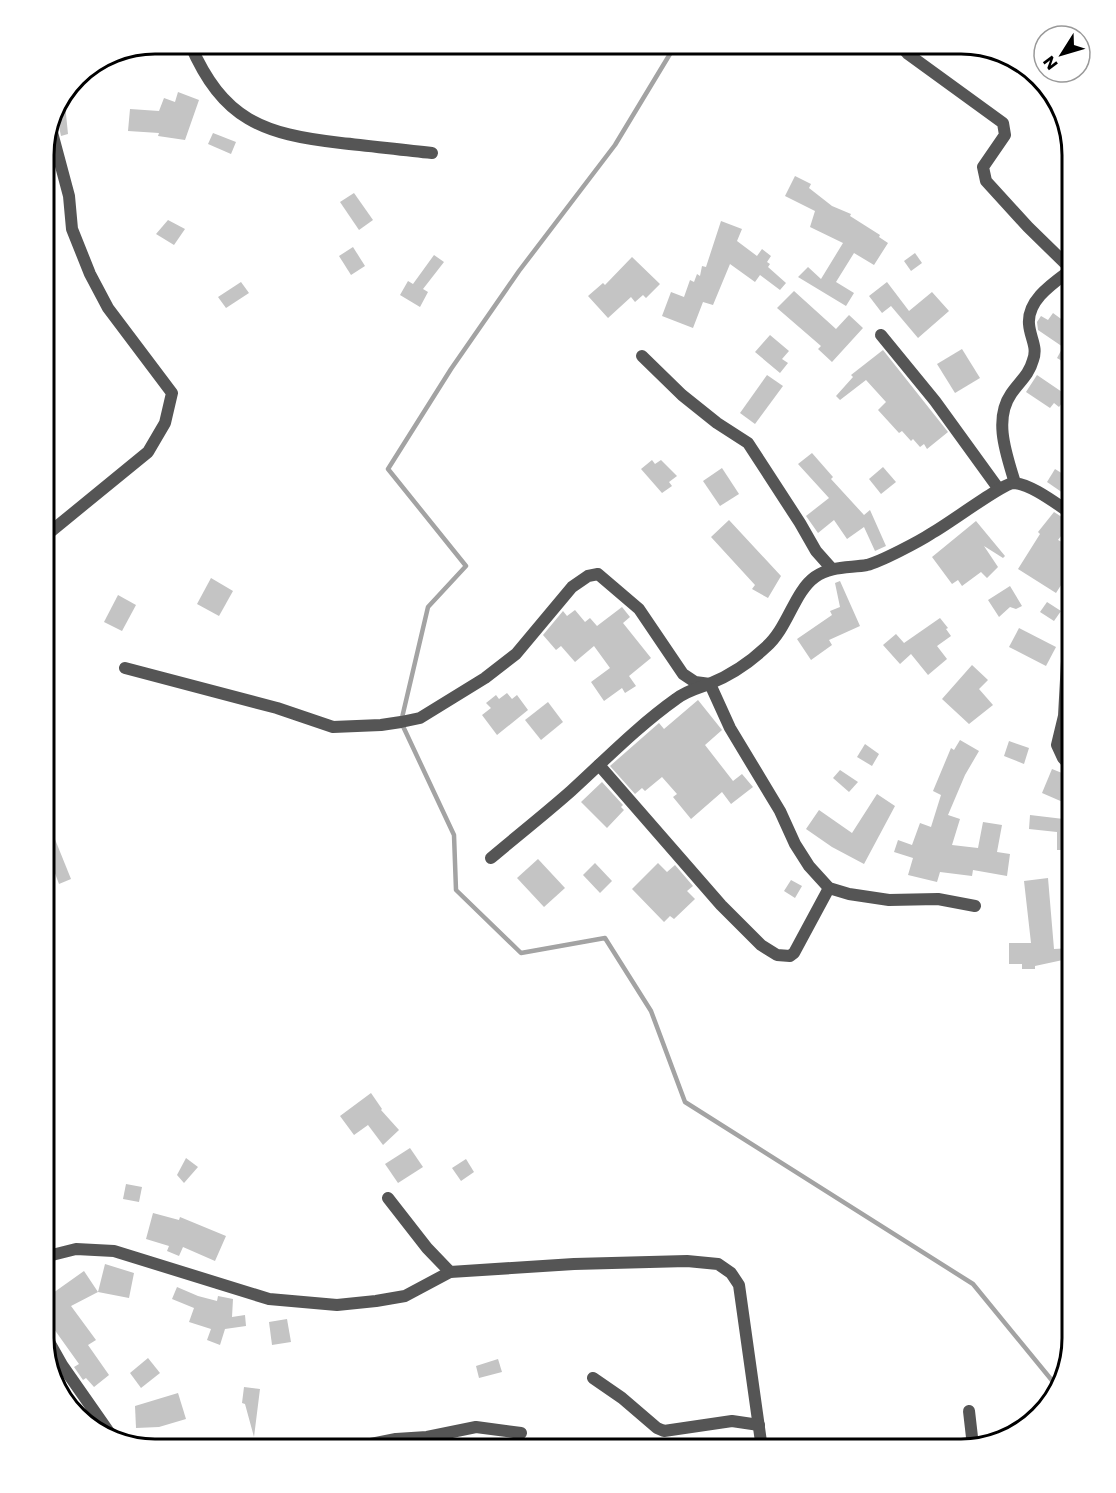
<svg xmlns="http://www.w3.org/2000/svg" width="1116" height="1493" font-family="Poppins,sans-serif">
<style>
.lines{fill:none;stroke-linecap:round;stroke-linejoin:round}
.stream{stroke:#a3a3a3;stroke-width:4.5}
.building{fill:#c4c4c4}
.minor{stroke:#555;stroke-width:12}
.rim{fill:none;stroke:#000;stroke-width:3}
</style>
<rect width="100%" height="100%" fill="#fff"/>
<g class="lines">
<polyline class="stream" points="676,44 615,145 519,271 451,369 388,469 466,566 428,607 401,722 454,835 456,890 521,953 605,938 651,1011 685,1102 973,1284 1059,1389"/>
</g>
<g class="building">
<polygon points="178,92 199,100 185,140 158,136 159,133 128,131 130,109 159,111 164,98 175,102"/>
<polygon points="64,94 68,134 61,136 58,122 52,117 55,105"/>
<polygon points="213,133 236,142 231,154 208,144"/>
<polygon points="795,176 811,184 809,188 832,206 851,214 850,216 880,235 879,237 888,243 874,265 854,253 836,282 854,293 846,306 798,277 808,267 821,279 843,243 810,227 815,211 785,196"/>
<polygon points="354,193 373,220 359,230 340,202"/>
<polygon points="168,220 185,229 174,245 156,234"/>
<polygon points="721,221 742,229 737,241 757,256 762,249 771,256 767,262 770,264 768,267 786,283 780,290 760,275 755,282 730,264 713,305 703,302 693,328 662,316 671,292 684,297 690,280 694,282 697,274 700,276 702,266 706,267"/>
<polygon points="353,247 365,266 351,275 339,256"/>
<polygon points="915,253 922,263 911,271 904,261"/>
<polygon points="434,255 444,262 423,289 428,292 420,307 400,295 408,281 413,284"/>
<polygon points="632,257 660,284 646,298 643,295 635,302 631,297 608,318 588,296 603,283 605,285"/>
<polygon points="241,282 249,293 226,308 218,297"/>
<polygon points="887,282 909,311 932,292 949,311 918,338 891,306 882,313 869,296"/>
<polygon points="794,291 836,329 849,315 863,328 832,362 818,349 821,346 777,308"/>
<polygon points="1053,313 1072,327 1072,367 1057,358 1063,347 1038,330 1037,322 1041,316 1048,320"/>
<polygon points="770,335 789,351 782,359 788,363 780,373 755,352"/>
<polygon points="962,349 980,378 955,393 937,364"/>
<polygon points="883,350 948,432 927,449 924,444 920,447 913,439 911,441 902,431 899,433 878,410 886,402 866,380 840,400 836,396 853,377 851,375"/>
<polygon points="1072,372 1072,410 1062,403 1059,407 1054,403 1050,408 1026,392 1037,375 1062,392"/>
<polygon points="767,375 783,386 755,424 740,413"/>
<polygon points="812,453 833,477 831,479 864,515 870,510 886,546 875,551 864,527 847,539 834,520 818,533 806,516 829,498 798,464"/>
<polygon points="652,460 655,464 661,460 677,476 669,482 672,486 662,493 641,469"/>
<polygon points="883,467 896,482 881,494 869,479"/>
<polygon points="722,468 739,494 720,506 703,481"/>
<polygon points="1055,469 1071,479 1063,493 1047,482"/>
<polygon points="1054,512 1071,523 1058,540 1072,547 1072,568 1056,593 1018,569 1040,534 1038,532"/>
<polygon points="729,520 781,576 768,598 752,589 755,585 711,537"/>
<polygon points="976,521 1005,556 1003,558 984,546 998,567 987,578 981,572 962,586 958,580 952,584 932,557"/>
<polygon points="211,578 233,591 219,616 197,604"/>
<polygon points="840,581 860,626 829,640 832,645 811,660 797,639 832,615 830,611 840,607 835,583"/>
<polygon points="1010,586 1022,606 1016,609 1010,607 999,617 988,600"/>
<polygon points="118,595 136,605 122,631 104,622"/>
<polygon points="1047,602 1061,611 1054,621 1040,612"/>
<polygon points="622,607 630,617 623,623 651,658 629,676 636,686 625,693 622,688 604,701 591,682 610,668 594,646 575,662 561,646 556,650 543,635 563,611 567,616 575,610 585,622 590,618 597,626"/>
<polygon points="940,618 948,628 946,629 951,636 937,646 947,659 928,675 911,654 900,664 883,645 896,634 904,643"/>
<polygon points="1019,628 1056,647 1046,666 1009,647"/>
<polygon points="972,665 988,680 979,689 993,705 969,724 942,699"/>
<polygon points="507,693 512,699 517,695 528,710 497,735 482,715 491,708 486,703 496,695 499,699"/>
<polygon points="698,700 722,730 705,745 733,781 742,774 753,787 731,804 722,792 691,819 673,797 677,794 662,777 645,791 642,788 635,794 610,766 659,723 664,729"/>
<polygon points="548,702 563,722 541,740 525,720"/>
<polygon points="960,740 979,751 965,775 948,815 960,819 952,845 978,848 983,822 1002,825 997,852 1010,854 1007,876 973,870 972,876 940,872 937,882 908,875 913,858 894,852 898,840 912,845 920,823 931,827 941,795 933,791 951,748 954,750"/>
<polygon points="1009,741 1029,748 1024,764 1004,756"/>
<polygon points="865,744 879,754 872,766 857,757"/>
<polygon points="1052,769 1072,777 1072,806 1042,793"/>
<polygon points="840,770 858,782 849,792 833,778"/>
<polygon points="602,782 623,805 621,807 624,810 607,828 581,802"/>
<polygon points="877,794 895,806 864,864 832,847 806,829 819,810 852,833"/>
<polygon points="44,812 71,879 59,884 44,844"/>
<polygon points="1030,815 1072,820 1072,850 1057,850 1057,832 1029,829"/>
<polygon points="538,859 565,888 544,907 517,878"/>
<polygon points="595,863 612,881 600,893 583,875"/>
<polygon points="658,863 667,872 675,865 693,886 687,891 695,899 674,919 670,916 664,922 632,889"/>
<polygon points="1048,878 1054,949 1072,948 1072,958 1035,966 1035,969 1022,969 1022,964 1009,964 1009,943 1031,943 1024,881"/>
<polygon points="791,880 802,886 795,898 784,891"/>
<polygon points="371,1093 382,1109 381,1110 399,1130 383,1145 368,1125 354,1135 340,1116"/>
<polygon points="410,1148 423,1167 398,1183 385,1164"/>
<polygon points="186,1158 198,1167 184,1183 177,1175"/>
<polygon points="466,1159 474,1172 461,1181 452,1168"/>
<polygon points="126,1184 142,1187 139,1202 123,1199"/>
<polygon points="153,1213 179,1220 180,1217 226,1236 215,1261 183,1247 179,1256 167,1251 169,1246 146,1239"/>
<polygon points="105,1264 134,1273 129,1298 98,1292 71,1306 96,1340 88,1345 109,1375 94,1387 86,1378 83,1380 74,1367 79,1364 44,1315 44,1280 53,1293 84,1271 98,1292"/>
<polygon points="177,1287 198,1296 217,1301 218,1296 233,1299 232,1317 245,1315 246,1326 225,1329 220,1345 207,1340 211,1329 189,1322 194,1308 172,1299"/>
<polygon points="287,1319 291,1342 272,1345 269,1322"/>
<polygon points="148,1358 160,1373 141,1388 130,1373"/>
<polygon points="498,1359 502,1372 479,1378 476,1366"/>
<polygon points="60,1377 69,1390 61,1396 56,1380"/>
<polygon points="244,1387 260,1389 254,1437 245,1404 242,1403"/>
<polygon points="178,1393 186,1419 159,1427 136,1428 135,1406"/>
</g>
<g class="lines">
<g class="minor">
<path d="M 190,44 C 223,120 262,134 341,143 C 371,146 402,150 432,153"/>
<polyline points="899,44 908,54 1003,123 1005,135 983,167 986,181 1028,227 1072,270"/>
<polyline points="881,335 935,401 998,488"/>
<polyline points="642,356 682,395 717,423 748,443 800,523 816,551 832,569"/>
<path d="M 1015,483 C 1007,456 993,420 1011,394 C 1019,382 1029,375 1033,360 C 1038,347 1030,338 1029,324 C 1027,299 1055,282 1072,269"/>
<polyline points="44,537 148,452 165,423 172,393 108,308 90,274 72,229 69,196 50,125"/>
<polyline points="125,668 277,708 333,727 381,725 401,722 420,718 485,678 516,654 572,587 588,576 598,574 639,609 683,674 695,682 710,684 730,728 780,811 795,844 809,866 829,888 849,894 889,900 938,899 975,906"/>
<polyline points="599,765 721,905 761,945 777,955 790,956 794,953 829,888"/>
<polyline points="1072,768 1063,758 1057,745 1064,716 1068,643 1072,619"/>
<path d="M 491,858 C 517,836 545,814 571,791 C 605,760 638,726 676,699 C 686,691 698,688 709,684 C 731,675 749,663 766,647 C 788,628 794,592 815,577 C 830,566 849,568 867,565 C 880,562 920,541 932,533 C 947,525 1002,484 1013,483 C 1030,483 1058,505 1072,514"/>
<polyline points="388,1198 427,1248 450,1272"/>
<polyline points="44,1257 76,1249 114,1251 269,1299 337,1305 376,1301 405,1296 450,1272 574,1264 687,1261 718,1264 731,1273 739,1285 762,1449"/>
<polyline points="44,1333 62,1365 113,1438"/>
<polyline points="593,1378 622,1398 657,1428 664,1431 732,1421 759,1425"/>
<polyline points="969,1411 973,1446"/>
<polyline points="355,1449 361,1446 396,1439 427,1437 476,1427 521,1433"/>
</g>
</g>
<path d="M0 0H1116V1493H0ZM155 54H961A101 101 0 0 1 1062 155V1338A101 101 0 0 1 961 1439H155A101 101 0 0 1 54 1338V155A101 101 0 0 1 155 54Z" fill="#fff" fill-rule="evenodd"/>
<path class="rim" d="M155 54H961A101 101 0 0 1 1062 155V1338A101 101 0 0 1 961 1439H155A101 101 0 0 1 54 1338V155A101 101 0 0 1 155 54Z"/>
<g transform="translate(1062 54) rotate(233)"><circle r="28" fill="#ffffff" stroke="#999999" stroke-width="1.5"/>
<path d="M0-4.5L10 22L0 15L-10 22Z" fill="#000000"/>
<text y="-9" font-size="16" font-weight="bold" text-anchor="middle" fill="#000000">N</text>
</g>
</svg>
